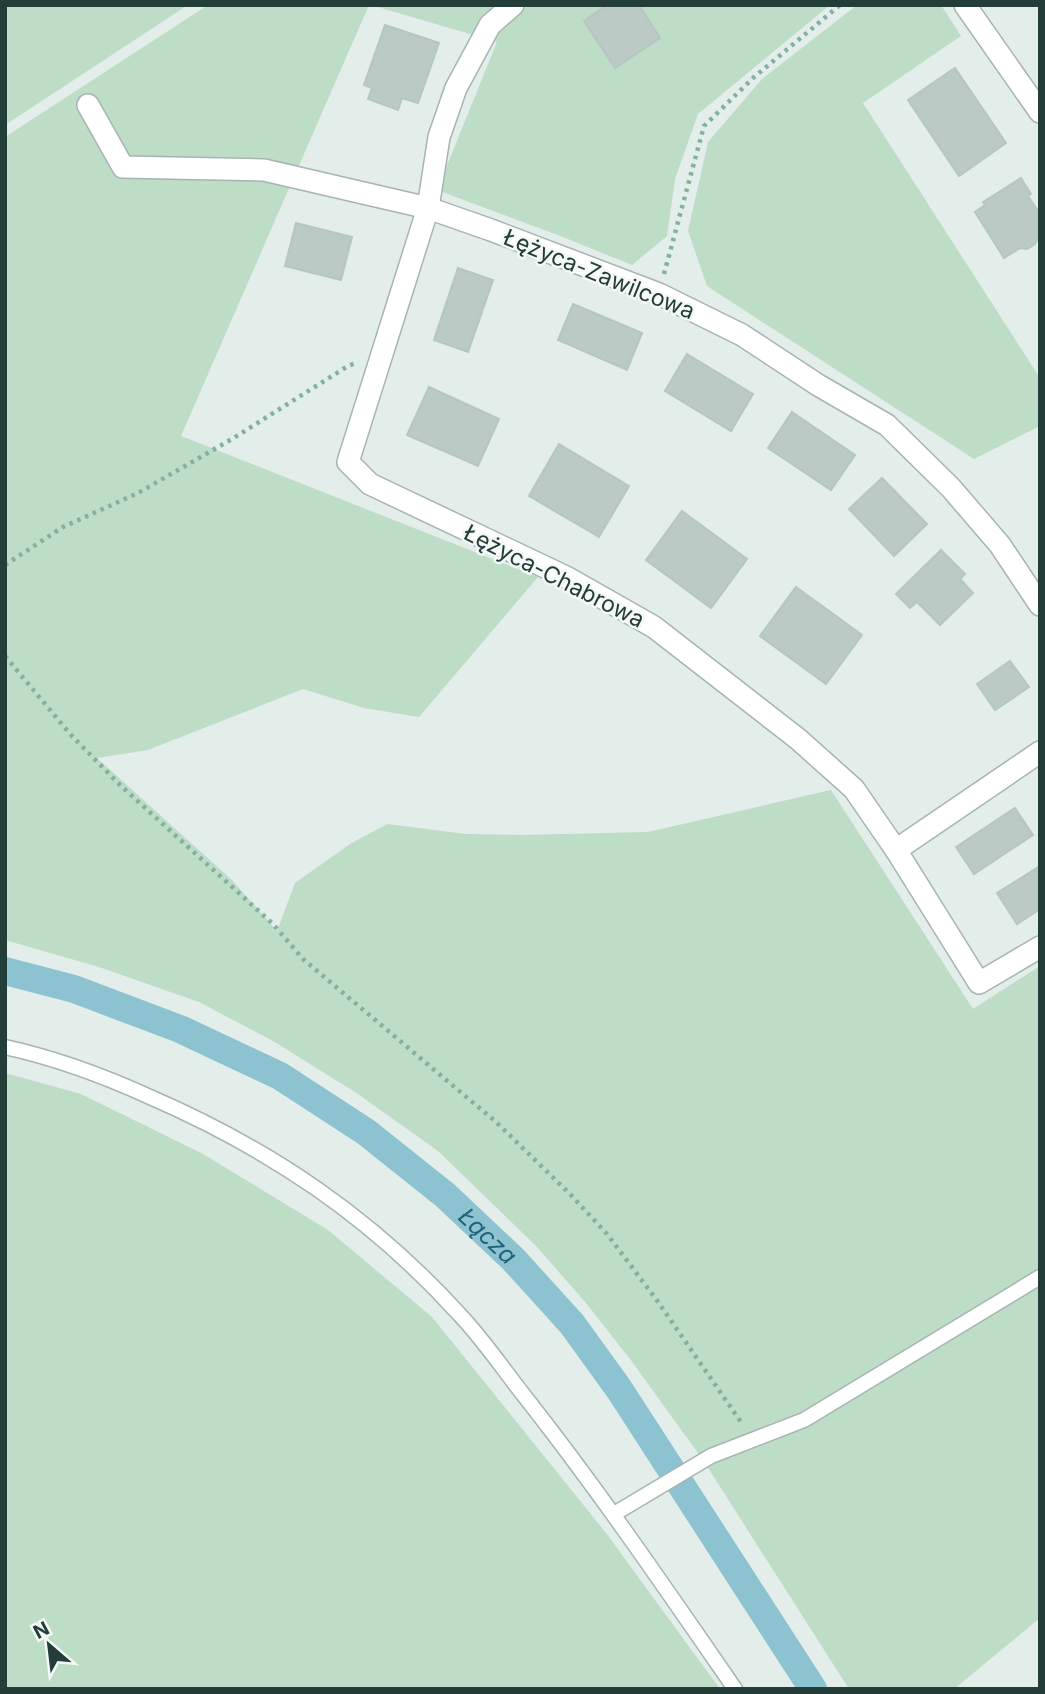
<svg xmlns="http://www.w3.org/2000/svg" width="1045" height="1694" font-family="Inter,sans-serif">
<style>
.green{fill:#bdddc7}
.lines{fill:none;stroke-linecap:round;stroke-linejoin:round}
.canal{stroke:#8dc3d0;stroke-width:28}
.building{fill:#bbcac5;stroke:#b6c6c0;stroke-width:2}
.service-casing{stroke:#a6b5b0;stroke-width:17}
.minor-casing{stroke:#a6b5b0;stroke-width:24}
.path{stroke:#84b0a4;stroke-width:4.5;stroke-dasharray:3.5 5;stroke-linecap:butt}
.service{stroke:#fff;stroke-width:14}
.minor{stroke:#fff;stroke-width:21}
.labels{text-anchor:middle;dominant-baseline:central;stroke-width:5;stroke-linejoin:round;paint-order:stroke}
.street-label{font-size:23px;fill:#233e38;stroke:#f4f9f7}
.water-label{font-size:24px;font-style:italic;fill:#1e6579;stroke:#f4f9f7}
</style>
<rect width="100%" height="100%" fill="#e3ede9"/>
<g class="green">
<polygon points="5,5 188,5 5,125"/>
<polygon points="208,5 369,5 181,436 538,577 419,717 364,708 303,689 148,750 97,758 233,881 277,931 295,883 350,844 387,824 466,834 523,835 648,832 831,790 973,1009 1040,966 1040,1618 954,1689 849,1689 703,1460 630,1359 586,1303 536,1246 438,1151 355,1092 273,1041 199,1002 99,967 5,940 5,137"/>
<polygon points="371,5 519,5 522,10 530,5 830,5 698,114 675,179 667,236 632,265 558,235 437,190 497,42"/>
<polygon points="857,5 941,5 961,36 863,103 1040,378 1040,426 974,459 707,286 688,231 708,142 762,79"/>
<polygon points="5,1073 81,1094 203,1154 328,1230 432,1317 606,1533 720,1689 5,1689"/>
</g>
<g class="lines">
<path class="canal" id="s1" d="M 5,971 L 74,989 L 180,1029 L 280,1076 L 366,1132 L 445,1195 L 513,1259 L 572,1324 L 619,1389 L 813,1689"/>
</g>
<g class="building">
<polygon points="607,5 639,5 660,38 615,68 584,21"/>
<polygon points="385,25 439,43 418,103 402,98 398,110 368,99 372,88 364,85"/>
<polygon points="955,68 1006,143 959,176 908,100"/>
<polygon points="1021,178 1031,194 1028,196 1040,214 1040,235 1035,244 1027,249 1020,248 1004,258 975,212 985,205 983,202"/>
<polygon points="296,223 352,237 341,280 285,266"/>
<polygon points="458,268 493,280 468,352 434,340"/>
<polygon points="573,304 642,333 627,370 558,340"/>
<polygon points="687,354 753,394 731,431 665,391"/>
<polygon points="429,387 499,419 478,466 407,435"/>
<polygon points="792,412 855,455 831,490 768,448"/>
<polygon points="559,444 629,486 599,537 529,496"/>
<polygon points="882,478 927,524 894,556 849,509"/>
<polygon points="682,511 747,559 711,608 646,560"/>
<polygon points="941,550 965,574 960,579 973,593 940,625 917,602 910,608 896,594"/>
<polygon points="796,587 862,635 826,684 760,636"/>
<polygon points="1010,661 1029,687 995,710 977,684"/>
<polygon points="1015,808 1033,835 974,874 956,847"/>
<polygon points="1040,866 1040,909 1017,924 997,893"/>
</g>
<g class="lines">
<defs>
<g id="service">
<path d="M 5,1047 C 55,1058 104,1076 150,1097 C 270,1149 371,1217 459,1314 C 482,1338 501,1366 522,1393 C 597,1488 666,1589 735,1689"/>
<polyline points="614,1514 711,1456 804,1420 1040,1277"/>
</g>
<g id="minor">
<polyline points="513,5 490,25 456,88 439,137 428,208 348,462 370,484 566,577 654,627 798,739 854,789 896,850 979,983 1040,947"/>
<polyline points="965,5 1040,112"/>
<polyline points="88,105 123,167 264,170 428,208 491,230 659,294 742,335 818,385 887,425 951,488 1000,545 1040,605"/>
<polyline points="896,850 1040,752"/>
</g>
</defs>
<use href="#service" class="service-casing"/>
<use href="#minor" class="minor-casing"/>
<g class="path">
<polyline points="664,274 704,126 753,78 840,5"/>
<polyline points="5,565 63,527 138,493 232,439 348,366 356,363"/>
<polyline points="5,656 71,735 121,786 273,924 303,959 496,1122 569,1193 607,1234 656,1299 743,1425"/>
</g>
<use href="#service" class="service"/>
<use href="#minor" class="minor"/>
</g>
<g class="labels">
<g class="street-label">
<text transform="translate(599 274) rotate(22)">Łężyca-Zawilcowa</text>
<text transform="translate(554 576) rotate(27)">Łężyca-Chabrowa</text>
</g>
<g class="water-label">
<text stroke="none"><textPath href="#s1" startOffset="558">Łącza</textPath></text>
</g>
</g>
<rect width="1045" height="1694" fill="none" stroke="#233e38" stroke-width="14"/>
<g transform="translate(49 1645) rotate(332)" stroke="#f4f9f7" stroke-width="5" paint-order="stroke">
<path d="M0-5L12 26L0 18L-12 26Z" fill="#233e38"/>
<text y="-10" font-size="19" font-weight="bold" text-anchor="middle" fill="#233e38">N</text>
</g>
</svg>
